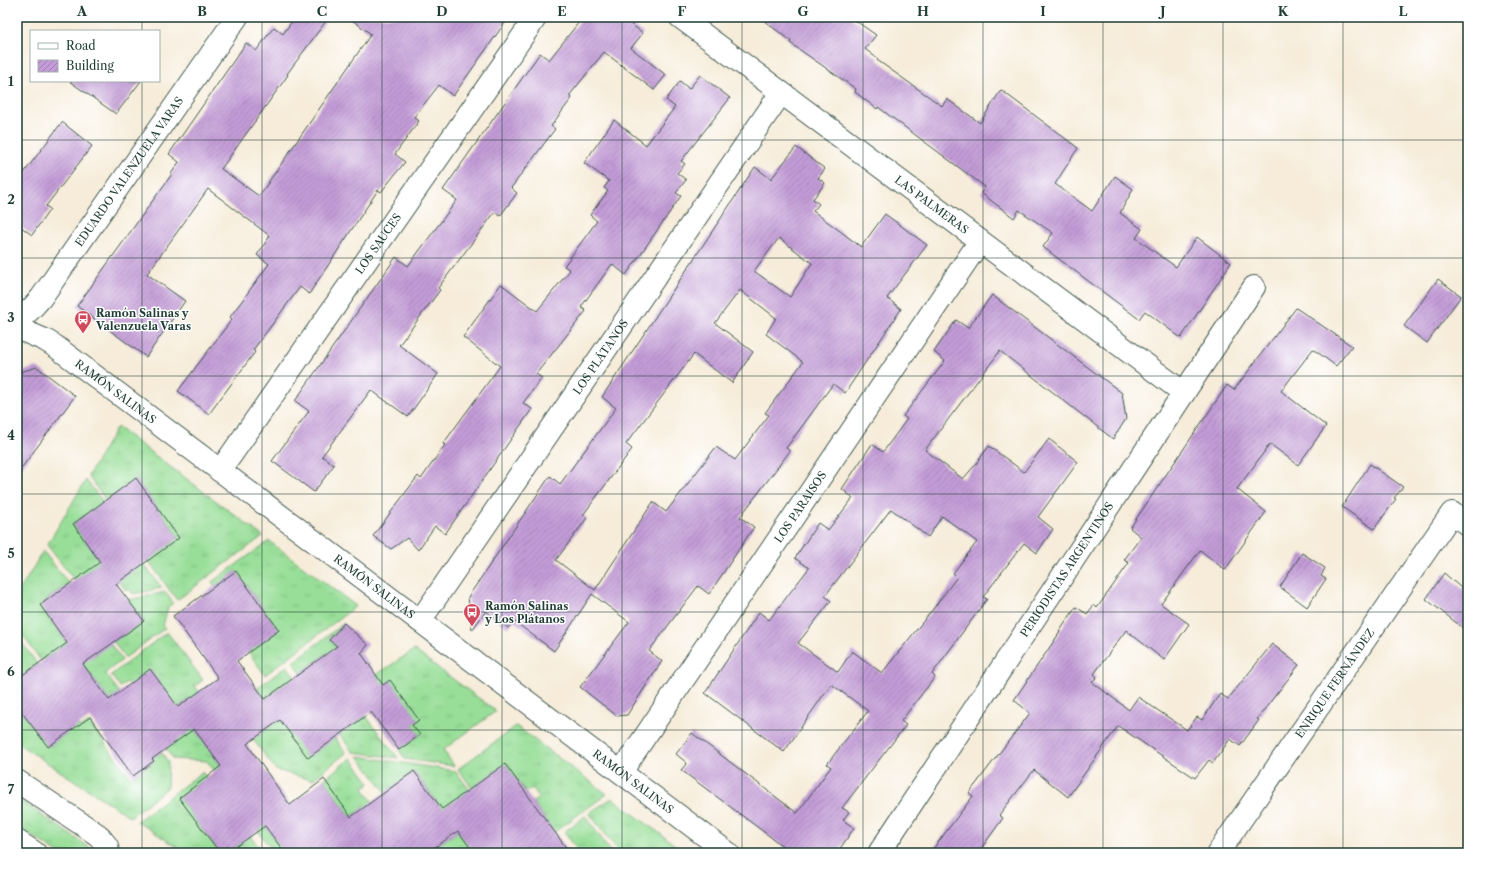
<svg xmlns="http://www.w3.org/2000/svg" width="1485" height="870" font-family="'Libre Caslon Text',serif">
<style>
.grass{fill:url(#grass-tufts);stroke:#5c8e66}
.building{fill:url(#building-hatch);fill-rule:evenodd}
.lines{fill:none;stroke-linecap:round;stroke-linejoin:round}
.street-casing{stroke:#3f574d;stroke-width:24}
.street{stroke:#fff;stroke-width:22}
.grid{fill:none;stroke:#1f3d34;stroke-width:1;stroke-opacity:0.55}
.labels{text-anchor:middle;dominant-baseline:central;stroke-width:3;stroke-linejoin:round;paint-order:stroke}
.street-label{font-size:11px;fill:#1f3d34;stroke:#fff}
.poi-label{font-size:11px;font-weight:bold;fill:#1f3d34;stroke:#fff;text-anchor:start}
.neatline{fill:none;stroke:#1f3d34;stroke-width:1.5}
.grid-label{font-size:13px;text-anchor:middle;font-weight:bold;fill:#1f3d34}
</style>
<defs>
<pattern id="grass-tufts" width="24" height="20" patternUnits="userSpaceOnUse"><rect width="24" height="20" fill="#98de98"/><path d="M3 7l-1-3M5 7V3M7 7l1-3M15 17l-1-3M17 17v-4M19 17l1-3" fill="none" stroke="#83bf84"/></pattern>
<pattern id="building-hatch" width="6" height="6" patternUnits="userSpaceOnUse"><rect width="6" height="6" fill="#c39bd7"/><path d="M-1 1l2-2M0 6l6-6M5 7l2-2" fill="none" stroke="#9e80af"/></pattern>
</defs>
<rect width="100%" height="100%" fill="#fff"/>
<filter id="ink" filterUnits="userSpaceOnUse"><feTurbulence type="fractalNoise" baseFrequency=".025" numOctaves="2"/><feDisplacementMap in="SourceGraphic" scale="8" xChannelSelector="R" yChannelSelector="G"/><feConvolveMatrix kernelMatrix="1 2 1 2 8 2 1 2 1" color-interpolation-filters="sRGB"/></filter>
<filter id="wash" filterUnits="userSpaceOnUse"><feTurbulence type="fractalNoise" baseFrequency=".012" numOctaves="4" result="noise"/><feDisplacementMap in="SourceGraphic" scale="16" xChannelSelector="R" yChannelSelector="G"/><feGaussianBlur stdDeviation="0.9" result="paint"/><feColorMatrix in="noise" values="0 0 0 0 0 0 0 0 0 0 0 0 0 0 0 0 0 1.4 0 .05"/><feComposite in="paint" operator="in"/></filter>
<g filter="url(#wash)">
<rect width="100%" height="100%" fill="#f6ecd9"/>
<g class="grass">
<polygon points="117,427 263,536 177,600 141,551 179,537 136,479 113,510 88,476"/>
<polygon points="86,480 122,526 101,518 93,509 73,524 100,562 75,581 47,545"/>
<polygon points="269,541 356,606 265,675 245,647 254,648 279,630 236,571 215,586 212,582"/>
<polygon points="43,551 76,593 67,599 60,589 40,605 67,643 41,661 17,627 17,595"/>
<polygon points="136,554 162,588 133,594 129,589 126,591 119,581"/>
<polygon points="165,592 173,603 168,607 163,626 165,628 125,658 108,633 116,627 123,636 144,621 128,600"/>
<polygon points="344,623 329,640 354,661 327,653 307,668 314,677 308,683 293,662"/>
<polygon points="167,632 203,680 195,686 199,692 178,707 130,685 127,682 120,687 111,675"/>
<polygon points="103,634 122,660 105,673 128,704 118,712 83,664"/>
<polygon points="17,636 38,665 32,683 25,673 17,679"/>
<polygon points="414,650 496,711 443,750 454,766 405,759 399,750 420,735 412,725 419,720 383,685 376,675"/>
<polygon points="287,666 302,686 293,693 285,683 265,699 257,688"/>
<polygon points="63,702 80,728 89,722 131,778 154,761 147,752 157,745 168,762 167,788 130,817 17,743 17,706 48,747 68,732"/>
<polygon points="366,716 398,758 353,752 332,725 343,717 351,727"/>
<polygon points="280,720 328,728 346,753 312,780 276,770 246,730 259,735"/>
<polygon points="516,726 607,794 528,851 528,838 548,823 533,802 539,797 533,788 526,792 505,764 485,779 479,797 458,769"/>
<polygon points="194,729 228,776 222,781 207,761 173,759 160,739"/>
<polygon points="358,756 455,771 477,799 442,809 414,771 386,792"/>
<polygon points="351,758 370,783 363,789 373,802 351,817 324,779"/>
<polygon points="202,772 214,787 200,782 179,798 220,853 186,853 137,821"/>
<polygon points="17,798 93,850 96,853 58,853 17,826"/>
<polygon points="612,798 686,853 620,853 589,813"/>
<polygon points="258,816 285,853 274,853 251,821"/>
<polygon points="585,816 612,853 571,853 577,849 564,832"/>
<polygon points="243,827 263,853 227,853 243,842 236,832"/>
<polygon points="458,831 474,853 430,853 421,842 437,846"/>
</g>
<g id="blocks">
<g class="building">
<polygon points="295,17 329,17 287,74 288,75 221,169 259,196 371,34 348,17 509,17 453,96 439,85 414,117 419,121 395,154 405,162 381,192 378,190 309,294 300,287 253,350 255,352 209,414 178,391 232,319 230,317 269,264 257,255 270,236 208,189 147,274 185,301 146,357 77,306 172,174 171,174 179,162 169,154 246,43 256,51 274,27 283,34"/>
<polygon points="583,17 621,17 643,33 631,48 666,75 654,90 604,52 569,96 572,98 551,126 555,129 511,188 517,193 500,216 495,212 438,288 440,290 399,345 438,374 408,417 371,390 322,456 334,465 314,492 272,461 309,411 295,401 396,257 408,266 457,200 443,190 540,53 549,60"/>
<polygon points="759,17 850,17 876,35 865,49 878,59 877,60 942,106 947,99 980,123 1001,90 1078,148 1055,184 1092,211 1115,176 1133,189 1120,213 1142,229 1136,238 1176,267 1197,237 1231,263 1181,338 1145,311 1139,319 1043,247 1053,233 1019,210 1014,218 981,193 985,187 878,107 877,109 855,92 856,89 790,43 791,41"/>
<polygon points="700,75 730,98 681,161 685,164 677,173 686,180 676,193 681,196 626,275 612,264 581,307 586,311 536,374 542,378 523,403 532,409 445,534 435,526 418,550 407,538 391,549 373,536 418,476 421,479 445,445 443,444 500,366 463,337 501,284 537,311 570,270 564,266 597,221 590,215 608,191 604,188 609,181 584,163 614,120 646,145 675,107 666,100 680,81 689,89"/>
<polygon points="69,81 141,81 116,114"/>
<polygon points="62,122 92,146 46,206 50,209 32,235 17,224 17,182"/>
<path d="M 796,147 L 825,169 L 818,178 L 825,183 L 813,199 L 819,204 L 813,211 L 836,228 L 861,247 L 885,214 L 927,245 L 887,298 L 901,309 L 845,393 L 833,384 L 786,448 L 790,451 L 740,517 L 754,527 L 709,594 L 698,586 L 649,651 L 662,661 L 627,715 L 617,716 L 580,687 L 629,622 L 592,594 L 554,651 L 514,621 L 508,628 L 486,611 L 472,630 L 468,597 L 550,476 L 560,484 L 616,408 L 602,397 L 755,167 L 771,179 ZM 779,238 L 812,263 L 790,297 L 754,271 ZM 740,290 L 776,318 L 766,334 L 803,362 L 765,413 L 769,415 L 735,460 L 716,447 L 666,512 L 653,502 L 595,590 L 556,560 L 587,518 L 583,515 L 632,449 L 626,444 L 694,354 L 732,383 L 753,352 L 715,323 Z"/>
<polygon points="1438,279 1461,296 1427,343 1404,326"/>
<path d="M 992,295 L 1122,393 L 1126,419 L 1113,439 L 1000,351 L 925,450 L 963,479 L 976,464 L 989,446 L 1024,472 L 1049,439 L 1078,462 L 1038,517 L 1053,529 L 1037,553 L 1024,543 L 983,597 L 987,599 L 932,674 L 935,677 L 901,721 L 906,725 L 842,808 L 849,812 L 843,820 L 854,828 L 837,853 L 792,853 L 681,770 L 687,763 L 676,754 L 692,733 L 797,813 L 831,767 L 827,764 L 868,711 L 831,684 L 784,752 L 705,693 L 759,612 L 769,620 L 809,568 L 795,558 L 818,523 L 828,530 L 853,498 L 842,489 L 872,444 L 883,452 L 907,419 L 903,416 L 945,361 L 934,352 L 956,320 L 968,328 ZM 891,509 L 928,537 L 942,516 L 977,542 L 953,573 L 957,577 L 933,609 L 882,673 L 852,651 L 838,672 L 798,643 L 831,601 L 825,596 Z"/>
<polygon points="1296,308 1352,346 1336,366 1313,349 1281,391 1326,426 1298,465 1270,444 1237,489 1266,512 1225,570 1200,550 1161,604 1189,624 1164,660 1126,630 1094,674 1097,677 1092,682 1129,710 1138,697 1187,730 1197,717 1202,720 1220,694 1228,699 1272,644 1299,665 1257,719 1259,720 1240,746 1230,739 1213,763 1209,760 1195,778 1118,726 1068,797 1034,770 999,815 1003,818 978,853 930,853 973,796 969,793 1030,713 1014,700 1060,632 1059,632 1076,607 1087,614 1094,605 1097,608 1129,563 1124,560 1141,537 1130,528 1227,385 1234,390"/>
<polygon points="37,367 75,396 17,474 17,377 20,372"/>
<polygon points="1370,464 1403,487 1394,498 1396,499 1374,529 1342,507"/>
<polygon points="136,478 179,538 116,584 144,621 83,664 109,700 150,669 178,707 218,678 173,616 236,571 279,630 237,661 265,699 337,646 329,640 344,623 368,645 361,653 383,685 390,680 419,720 412,725 420,735 399,750 371,712 308,758 280,720 247,744 290,805 324,779 351,817 414,771 442,809 505,764 570,853 474,853 458,831 427,853 285,853 265,826 227,853 220,853 179,798 221,766 194,729 152,759 154,761 133,776 90,717 48,747 17,706 17,679 67,643 40,605 100,562 73,524"/>
<polygon points="1302,553 1325,568 1321,576 1326,579 1307,607 1280,587"/>
<polygon points="1444,573 1468,594 1468,632 1426,599"/>
</g>
</g>
</g>
<g filter="url(#ink)">
<use href="#blocks" fill-opacity="0" stroke="#3f574d" stroke-width="1"/>
<g class="lines">
<defs>
<g id="street">
<path id="s1" d="M 680,17 L 1184,393"/>
<path id="s2" d="M 17,322 L 32,308 L 41,298 L 237,17"/>
<path id="s3" d="M 17,328 L 45,340 L 55,346 L 728,853"/>
<path id="s4" d="M 220,471 L 536,17"/>
<path id="s5" d="M 420,621 L 781,93"/>
<path id="s6" d="M 621,772 L 980,241"/>
<polyline points="17,781 98,835 107,846 108,853"/>
<polyline points="17,841 35,853"/>
<path id="s7" d="M 879,853 L 1254,287"/>
<path id="s8" d="M 1218,853 L 1452,513 L 1468,525"/>
</g>
</defs>
<use href="#street" class="street-casing"/>
<use href="#street" class="street"/>
</g>
</g>
<path class="grid" d="M 142,17 L 142,31M 262,17 L 262,853M 382,17 L 382,853M 502,17 L 502,853M 622,17 L 622,853M 742,17 L 742,853M 863,17 L 863,853M 983,17 L 983,853M 1103,17 L 1103,853M 1223,17 L 1223,853M 1343,17 L 1343,853M 142,81 L 142,853M 17,140 L 1468,140M 17,258 L 1468,258M 17,376 L 1468,376M 17,494 L 1468,494M 17,612 L 1468,612M 17,730 L 1468,730"/>
<defs>
<symbol id="bus-pin" viewBox="-11 -11 22 30"><path d="M0 17L-7.5 6A9.5 9.5 0 1 1 7.5 6Z" fill="#d1495b" stroke="#fff"/><path d="M-5-6H5V4H4V6H2V4H-2V6H-4V4H-5ZM-3.5-4V0h7V-4ZM-3.5 1.2v1.5H-2V1.2ZM2 1.2v1.5H3.5V1.2Z" fill="#fff"/></symbol>
</defs>
<g fill-rule="evenodd">
<use href="#bus-pin" x="73" y="309" width="20" height="27"/>
<use href="#bus-pin" x="462" y="602" width="20" height="27"/>
</g>
<g class="labels">
<g class="street-label">
<text stroke="none"><textPath href="#s2" startOffset="188">EDUARDO VALENZUELA VARAS</textPath></text>
<text stroke="none"><textPath href="#s1" startOffset="314">LAS PALMERAS</textPath></text>
<text stroke="none"><textPath href="#s4" startOffset="277">LOS SAUCES</textPath></text>
<text stroke="none"><textPath href="#s5" startOffset="320">LOS PLÁTANOS</textPath></text>
<text stroke="none"><textPath href="#s3" startOffset="118">RAMÓN SALINAS</textPath></text>
<text stroke="none"><textPath href="#s6" startOffset="320">LOS PARAISOS</textPath></text>
<text stroke="none"><textPath href="#s7" startOffset="340">PERIODISTAS ARGENTINOS</textPath></text>
<text stroke="none"><textPath href="#s3" startOffset="442">RAMÓN SALINAS</textPath></text>
<text stroke="none"><textPath href="#s8" startOffset="206">ENRIQUE FERNÁNDEZ</textPath></text>
<text stroke="none"><textPath href="#s3" startOffset="766">RAMÓN SALINAS</textPath></text>
</g>
<g class="poi-label">
<text x="96" y="313">Ramón Salinas y<tspan x="96" dy="13">Valenzuela Varas</tspan></text>
<text x="485" y="606">Ramón Salinas<tspan x="485" dy="13">y Los Plátanos</tspan></text>
</g>
</g>
<rect width="1485" height="870" fill="none" stroke="#fff" stroke-width="44"/>
<rect x="30" y="30" width="130" height="52" fill="#ffffff" stroke="#a5b1ae"/>
<rect x="38" y="43" width="20" height="6" fill="#ffffff" stroke="#a5b1ae"/>
<text x="66" y="50" font-size="12" fill="#1f3d34">Road</text>
<rect x="38" y="60" width="20" height="12" fill="url(#building-hatch)" stroke="#a5b1ae"/>
<text x="66" y="70" font-size="12" fill="#1f3d34">Building</text>
<rect x="22" y="22" width="1441" height="826" class="neatline"/>
<g class="grid-label">
<text x="82" y="16">A</text>
<text x="202" y="16">B</text>
<text x="322" y="16">C</text>
<text x="442" y="16">D</text>
<text x="562" y="16">E</text>
<text x="682" y="16">F</text>
<text x="803" y="16">G</text>
<text x="923" y="16">H</text>
<text x="1043" y="16">I</text>
<text x="1163" y="16">J</text>
<text x="1283" y="16">K</text>
<text x="1403" y="16">L</text>
<text x="11" y="86">1</text>
<text x="11" y="204">2</text>
<text x="11" y="322">3</text>
<text x="11" y="440">4</text>
<text x="11" y="558">5</text>
<text x="11" y="676">6</text>
<text x="11" y="794">7</text>
</g>
</svg>
